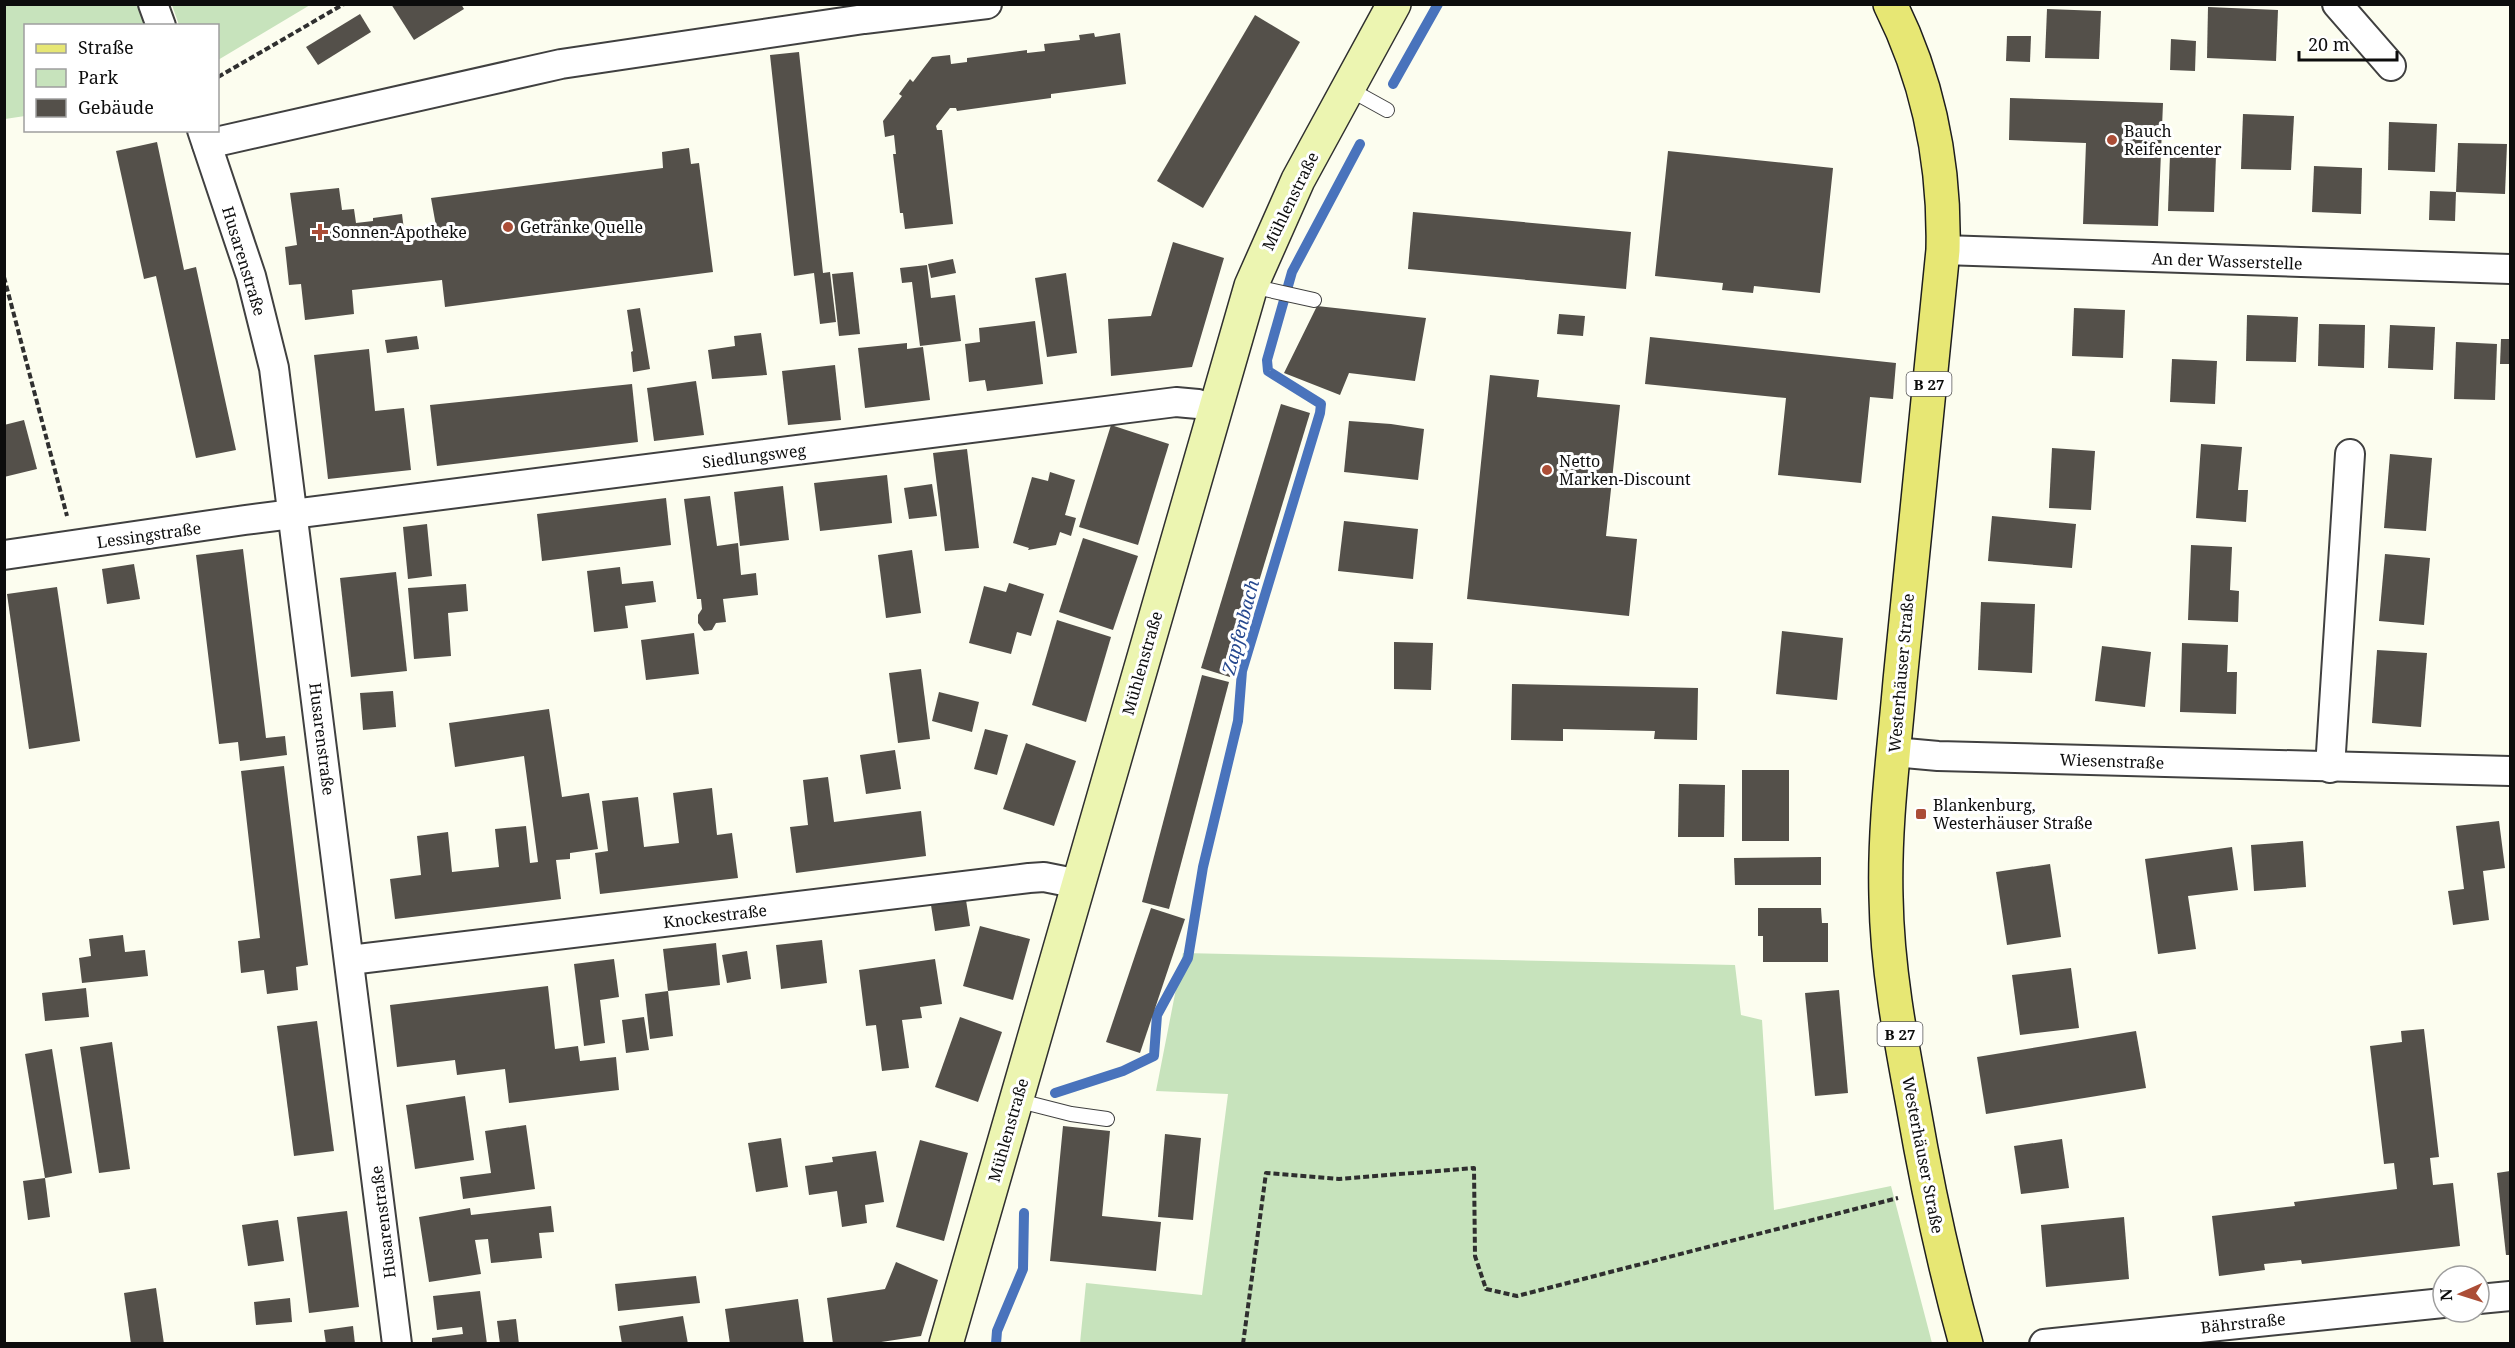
<svg xmlns="http://www.w3.org/2000/svg" width="2515" height="1348" font-family="'Noto Serif',serif">
<style>
.green{fill:#c7e3bc}
.lines{fill:none;stroke-linecap:round;stroke-linejoin:round}
.stream{stroke:#4973bc;stroke-width:10}
.building{fill:#54504a}
.lane-casing{stroke:#404040;stroke-width:16}
.street-casing{stroke:#404040;stroke-width:32}
.secondary-casing{stroke:#2f2f2f;stroke-width:36}
.primary-casing{stroke:#1e1e1e;stroke-width:36}
.path{stroke:#2f2f2f;stroke-width:4;stroke-dasharray:6 3;stroke-linecap:butt}
.lane{stroke:#fff;stroke-width:14}
.street{stroke:#fff;stroke-width:28}
.secondary{stroke:#ecf5b1;stroke-width:33}
.primary{stroke:#e7e774;stroke-width:33}
.poi-dot{fill:#ab4d36;stroke:#fff;stroke-width:2}
.labels{text-anchor:middle;dominant-baseline:central;stroke-width:6;stroke-linejoin:round;paint-order:stroke}
.shield{fill:#fff;stroke:#565656;stroke-width:1.5}
.shield-label{font-size:15px;font-weight:bold;fill:#0d0d0d}
.poi-label{font-size:16px;fill:#0d0d0d;stroke:#fff;text-anchor:start}
.street-label{font-size:16px;fill:#0d0d0d;stroke:#fff}
.water-label{font-size:18px;font-style:italic;fill:#26488f;stroke:#fff}
</style>
<rect width="100%" height="100%" fill="#fcfdef"/>
<g class="green">
<polygon points="4,5 137,5 145,25 26,26 25,116 5,119"/>
<polygon points="172,5 310,5 218,60 218,26 179,25"/>
<polygon points="1183,953 1735,965 1741,1015 1762,1020 1774,1210 1891,1186 1932,1343 1080,1343 1086,1283 1202,1295 1228,1094 1156,1091"/>
</g>
<g class="lines">
<g class="stream">
<polyline points="1393,84 1438,4"/>
<polyline points="1055,1093 1123,1071 1154,1056 1157,1015 1188,958 1203,867 1238,721 1242,671 1320,413 1321,404 1268,371 1267,360 1292,272 1360,144"/>
<polyline points="996,1344 997,1331 1023,1269 1024,1213"/>
</g>
</g>
<g class="building">
<polygon points="391,4 461,4 464,9 414,40"/>
<polygon points="2208,7 2278,10 2276,61 2207,58"/>
<polygon points="2047,9 2101,11 2099,59 2045,58"/>
<polygon points="360,14 371,32 318,65 306,47"/>
<polygon points="1255,15 1300,42 1203,208 1157,181"/>
<polygon points="1094,33 1095,37 1120,33 1126,84 1051,94 1051,98 957,111 956,108 950,108 936,126 937,130 942,130 953,224 905,229 903,213 900,213 893,154 896,154 894,135 885,137 883,121 902,96 899,94 910,79 913,82 932,57 950,55 951,64 967,62 967,58 1027,50 1027,53 1045,51 1044,44 1080,40 1079,35"/>
<polygon points="2007,36 2031,36 2030,62 2006,61"/>
<polygon points="2171,39 2196,41 2195,71 2170,70"/>
<polygon points="799,52 823,273 830,272 836,322 820,324 814,273 794,276 770,55"/>
<polygon points="2010,98 2163,103 2158,226 2083,224 2086,143 2009,140"/>
<polygon points="2243,114 2294,116 2291,170 2241,169"/>
<polygon points="2389,122 2437,124 2435,172 2388,170"/>
<polygon points="157,142 184,270 196,267 236,450 196,458 156,276 144,279 116,151"/>
<polygon points="2458,143 2507,144 2505,194 2456,192"/>
<polygon points="689,148 691,164 699,163 713,272 445,307 442,280 352,290 354,314 305,320 301,284 289,285 285,247 297,245 290,193 339,188 342,210 354,209 356,223 373,221 373,218 402,214 404,230 436,226 431,198 663,168 662,152"/>
<polygon points="1668,151 1833,168 1820,293 1754,286 1753,293 1722,290 1723,283 1655,276"/>
<polygon points="2170,154 2216,155 2214,212 2168,211"/>
<polygon points="2314,166 2362,168 2361,214 2312,212"/>
<polygon points="2430,191 2456,192 2455,221 2429,220"/>
<polygon points="1413,212 1631,232 1626,289 1408,269"/>
<polygon points="1173,242 1224,258 1192,367 1111,376 1108,319 1151,316"/>
<polygon points="953,259 956,273 931,278 928,264"/>
<polygon points="927,265 931,298 955,295 961,341 920,346 912,282 902,283 900,268"/>
<polygon points="853,272 860,334 839,336 832,274"/>
<polygon points="1066,273 1077,353 1047,357 1035,278"/>
<polygon points="1317,306 1426,318 1415,381 1349,373 1340,395 1284,373"/>
<polygon points="640,308 650,369 633,372 631,352 633,351 627,310"/>
<polygon points="2074,308 2125,310 2123,358 2072,356"/>
<polygon points="1559,314 1585,316 1583,336 1557,334"/>
<polygon points="2247,315 2298,317 2296,362 2246,361"/>
<polygon points="1035,321 1043,384 987,391 985,380 969,382 965,344 980,342 979,328"/>
<polygon points="2319,324 2365,325 2364,368 2318,366"/>
<polygon points="2390,325 2435,327 2433,370 2388,368"/>
<polygon points="761,333 767,375 712,379 708,350 735,346 734,336"/>
<polygon points="417,336 419,349 387,353 385,340"/>
<polygon points="1650,337 1896,363 1893,399 1870,397 1861,483 1778,475 1786,398 1645,384"/>
<polygon points="2501,339 2510,339 2510,364 2500,364"/>
<polygon points="2456,342 2497,344 2495,400 2454,399"/>
<polygon points="907,343 907,349 923,347 930,400 865,408 858,348"/>
<polygon points="369,349 375,411 404,408 411,470 328,479 314,355"/>
<polygon points="2172,359 2217,361 2215,404 2170,402"/>
<polygon points="835,365 841,420 788,425 782,371"/>
<polygon points="1490,375 1539,380 1537,397 1620,405 1606,536 1637,539 1629,616 1467,599"/>
<polygon points="696,381 704,435 654,441 647,388"/>
<polygon points="632,384 638,442 437,466 430,405"/>
<polygon points="1281,404 1310,413 1230,677 1201,668"/>
<polygon points="24,420 37,469 4,477 4,425"/>
<polygon points="1349,421 1391,424 1424,429 1418,480 1344,472"/>
<polygon points="1111,425 1169,444 1138,545 1079,527"/>
<polygon points="2201,444 2242,447 2238,490 2248,490 2246,522 2196,518"/>
<polygon points="2052,448 2095,451 2091,510 2049,508"/>
<polygon points="967,449 979,548 945,551 933,453"/>
<polygon points="2390,454 2432,458 2426,531 2384,528"/>
<polygon points="1050,472 1075,480 1065,515 1076,518 1071,536 1060,532 1056,545 1028,550 1029,548 1013,543 1032,477 1048,481"/>
<polygon points="887,475 892,523 820,531 814,483"/>
<polygon points="932,484 937,516 909,519 904,488"/>
<polygon points="783,486 789,540 740,546 734,492"/>
<polygon points="710,496 717,546 738,543 741,575 756,573 758,595 723,599 726,622 716,623 712,630 704,631 698,623 698,615 702,609 701,599 697,599 684,499"/>
<polygon points="666,498 671,545 542,561 537,514"/>
<polygon points="1992,516 2076,524 2072,568 1988,561"/>
<polygon points="1344,521 1418,529 1413,579 1338,571"/>
<polygon points="427,524 432,576 408,579 403,527"/>
<polygon points="1083,538 1138,556 1113,630 1059,612"/>
<polygon points="2191,545 2232,547 2230,590 2239,591 2238,622 2188,620"/>
<polygon points="243,549 266,738 285,736 287,755 240,761 238,742 219,744 196,555"/>
<polygon points="912,550 921,613 886,618 878,555"/>
<polygon points="2385,554 2430,558 2424,625 2379,621"/>
<polygon points="134,564 140,599 107,604 102,569"/>
<polygon points="620,567 622,584 653,581 656,602 625,606 628,628 594,632 587,571"/>
<polygon points="396,572 407,671 351,677 340,578"/>
<polygon points="1009,583 1044,594 1031,636 1017,632 1011,654 969,643 984,586 1006,592"/>
<polygon points="466,584 468,611 448,613 451,656 414,659 408,588"/>
<polygon points="57,587 80,741 29,749 7,594"/>
<polygon points="1981,602 2035,604 2032,673 1978,670"/>
<polygon points="1057,620 1111,637 1086,722 1032,705"/>
<polygon points="1782,631 1843,638 1837,700 1776,694"/>
<polygon points="694,633 699,674 646,680 641,640"/>
<polygon points="1394,642 1433,643 1431,690 1394,689"/>
<polygon points="2182,643 2228,645 2227,672 2237,672 2236,714 2180,712"/>
<polygon points="2102,646 2151,652 2145,707 2095,701"/>
<polygon points="2377,650 2427,653 2421,727 2372,723"/>
<polygon points="921,669 930,739 898,743 889,673"/>
<polygon points="1202,675 1229,682 1169,909 1142,902"/>
<polygon points="1512,684 1698,688 1697,740 1654,739 1655,731 1563,729 1563,741 1511,740"/>
<polygon points="393,691 396,727 363,730 360,693"/>
<polygon points="939,692 979,702 972,732 932,721"/>
<polygon points="549,709 562,797 589,793 598,849 570,853 570,859 556,860 561,899 395,919 390,879 421,875 417,836 448,832 452,872 499,867 495,829 526,826 530,863 538,862 524,756 455,767 449,723"/>
<polygon points="985,729 1008,735 997,775 974,769"/>
<polygon points="1026,743 1076,761 1054,826 1003,809"/>
<polygon points="895,750 901,789 866,794 860,755"/>
<polygon points="284,766 308,965 296,967 298,990 267,994 264,970 241,973 238,941 260,938 241,771"/>
<rect x="1742" y="770" width="47" height="71"/>
<polygon points="828,777 834,822 921,811 926,856 796,873 790,827 808,825 803,780"/>
<polygon points="1679,784 1725,785 1724,837 1678,837"/>
<polygon points="712,788 717,835 732,833 738,878 600,894 595,853 608,851 602,801 638,797 644,847 679,843 673,793"/>
<polygon points="2499,821 2505,868 2483,871 2489,920 2453,925 2448,891 2464,889 2456,826"/>
<polygon points="2303,841 2306,887 2254,891 2251,845"/>
<polygon points="2232,847 2238,890 2188,896 2196,949 2158,954 2145,859"/>
<polygon points="1821,857 1821,885 1735,885 1734,858"/>
<polygon points="2050,864 2061,937 2007,945 1996,872"/>
<polygon points="966,900 970,926 935,931 931,905"/>
<polygon points="1151,908 1185,919 1140,1053 1106,1042"/>
<polygon points="1758,908 1821,908 1822,923 1828,923 1828,962 1763,962 1763,936 1758,936"/>
<polygon points="980,926 1030,939 1013,1000 963,986"/>
<polygon points="123,935 125,952 145,950 148,976 82,983 79,958 91,956 89,939"/>
<polygon points="822,940 827,983 781,989 776,945"/>
<polygon points="716,943 720,985 668,991 663,949"/>
<polygon points="747,951 751,979 727,983 722,955"/>
<polygon points="614,959 619,997 600,1000 605,1043 584,1046 574,964"/>
<polygon points="935,959 942,1004 920,1007 922,1018 902,1020 909,1068 882,1071 876,1025 866,1026 859,970"/>
<polygon points="2071,968 2079,1028 2020,1035 2012,975"/>
<polygon points="548,986 555,1049 578,1046 580,1061 616,1057 619,1090 509,1103 505,1069 457,1075 455,1060 397,1067 390,1005"/>
<polygon points="86,988 89,1017 45,1021 42,993"/>
<polygon points="1839,990 1848,1093 1815,1096 1805,993"/>
<polygon points="668,991 673,1036 650,1039 645,994"/>
<polygon points="644,1017 649,1050 626,1053 622,1020"/>
<polygon points="960,1017 1002,1032 978,1102 935,1087"/>
<polygon points="317,1021 334,1151 294,1156 277,1026"/>
<polygon points="2424,1029 2439,1157 2430,1158 2433,1185 2453,1183 2460,1246 2302,1264 2301,1260 2264,1264 2265,1270 2219,1276 2212,1216 2295,1206 2294,1202 2397,1189 2394,1163 2384,1164 2370,1046 2402,1042 2401,1031"/>
<polygon points="2136,1031 2146,1088 1986,1114 1977,1057"/>
<polygon points="112,1042 130,1169 99,1173 80,1047"/>
<polygon points="52,1049 72,1173 45,1178 25,1054"/>
<polygon points="465,1096 474,1160 415,1169 406,1105"/>
<polygon points="526,1125 535,1189 463,1199 460,1177 491,1173 485,1131"/>
<polygon points="1063,1126 1110,1131 1102,1216 1161,1222 1156,1271 1050,1261"/>
<polygon points="1165,1134 1201,1138 1193,1220 1158,1217"/>
<polygon points="781,1138 788,1187 756,1192 748,1143"/>
<polygon points="2062,1139 2069,1188 2021,1194 2014,1146"/>
<polygon points="920,1140 968,1153 944,1241 896,1227"/>
<polygon points="876,1151 884,1202 865,1205 867,1223 842,1227 837,1191 809,1195 805,1166 833,1162 832,1157"/>
<polygon points="2510,1171 2510,1255 2506,1255 2497,1173"/>
<polygon points="45,1178 50,1217 28,1220 23,1181"/>
<polygon points="551,1206 554,1232 539,1233 542,1258 491,1263 488,1239 475,1240 481,1274 429,1282 419,1217 470,1208 471,1215"/>
<polygon points="347,1211 359,1307 309,1313 297,1217"/>
<polygon points="2124,1217 2129,1279 2046,1287 2041,1225"/>
<polygon points="278,1220 284,1261 248,1266 242,1225"/>
<polygon points="896,1262 938,1280 921,1336 868,1344 833,1344 827,1298 885,1289"/>
<polygon points="696,1276 700,1303 618,1311 615,1284"/>
<polygon points="156,1288 164,1344 131,1344 124,1293"/>
<polygon points="480,1291 487,1344 432,1344 432,1338 463,1334 462,1327 437,1330 433,1296"/>
<polygon points="290,1298 292,1322 256,1325 254,1302"/>
<polygon points="798,1299 804,1344 730,1344 725,1309"/>
<polygon points="683,1316 688,1344 622,1344 619,1326"/>
<polygon points="516,1319 519,1344 500,1344 497,1321"/>
<polygon points="353,1326 355,1344 326,1344 324,1330"/>
</g>
<g class="lines">
<defs>
<g id="lane">
<polyline points="1349,89 1387,110"/>
<polyline points="1251,286 1314,300"/>
<polyline points="1016,1100 1071,1114 1107,1119"/>
</g>
<g id="street">
<polyline points="153,4 161,26"/>
<polyline points="2337,4 2391,66"/>
<polyline points="202,130 251,276 274,368 397,1344"/>
<polyline points="207,144 561,64 864,19 987,4"/>
<polyline points="1943,250 2510,269"/>
<polyline points="4,555 245,520 1176,402 1198,404 1214,409"/>
<polyline points="1894,752 1938,756 2510,771"/>
<polyline points="2330,768 2350,454"/>
<polyline points="350,960 1029,878 1044,877 1079,884"/>
<polyline points="2479,1299 2510,1296"/>
<polyline points="2044,1344 2443,1303"/>
</g>
<polyline id="secondary" points="946,1344 1251,286 1298,180 1394,4"/>
<path id="primary" d="M 1890,4 C 1929,82 1945,164 1943,250 C 1930,394 1913,537 1900,681 C 1894,752 1884,825 1886,897 C 1887,967 1900,1036 1913,1105 C 1927,1186 1944,1265 1966,1344"/>
</defs>
<use href="#lane" class="lane-casing"/>
<use href="#street" class="street-casing"/>
<use href="#secondary" class="secondary-casing"/>
<use href="#primary" class="primary-casing"/>
<g class="path">
<polyline points="218,77 344,4"/>
<polyline points="4,277 67,516"/>
<polyline points="1243,1344 1266,1173 1339,1179 1474,1168 1475,1256 1486,1289 1517,1296 1898,1198"/>
</g>
<use href="#lane" class="lane"/>
<use href="#street" class="street"/>
<use href="#secondary" class="secondary"/>
<use href="#primary" class="primary"/>
</g>
<g class="poi-dot">
<circle cx="2112" cy="140" r="6"/>
<circle cx="508" cy="227" r="6"/>
<path d="M317 223h6v6h6v6h-6v6h-6v-6h-6v-6h6z"/>
<circle cx="1547" cy="470" r="6"/>
<rect x="1915" y="808" width="12" height="12" rx="3"/>
</g>
<g class="labels">
<g class="shield">
<rect x="1906.5" y="372" width="45" height="24" rx="4.5"/>
<rect x="1877.5" y="1022" width="45" height="24" rx="4.5"/>
</g>
<g class="shield-label">
<text x="1929" y="384">B 27</text>
<text x="1900" y="1034">B 27</text>
</g>
<g class="poi-label">
<text x="2124" y="131">Bauch<tspan x="2124" dy="18">Reifencenter</tspan></text>
<text x="520" y="227">Getränke Quelle</text>
<text x="332" y="232">Sonnen-Apotheke</text>
<text x="1559" y="461">Netto<tspan x="1559" dy="18">Marken-Discount</tspan></text>
<text x="1933" y="805">Blankenburg,<tspan x="1933" dy="18">Westerhäuser Straße</tspan></text>
</g>
<g class="street-label">
<text transform="translate(1290 201) rotate(-64)">Mühlenstraße</text>
<text transform="translate(244 261) rotate(73)">Husarenstraße</text>
<text transform="translate(2227 261) rotate(2)">An der Wasserstelle</text>
<text transform="translate(754 456) rotate(-7)">Siedlungsweg</text>
<text transform="translate(149 535) rotate(-8)">Lessingstraße</text>
<text transform="translate(1142 663) rotate(-74)">Mühlenstraße</text>
<text transform="translate(1901 673) rotate(-85)">Westerhäuser Straße</text>
<text transform="translate(322 739) rotate(83)">Husarenstraße</text>
<text transform="translate(2112 761) rotate(2)">Wiesenstraße</text>
<text transform="translate(715 916) rotate(-7)">Knockestraße</text>
<text transform="translate(1008 1130) rotate(-74)">Mühlenstraße</text>
<text transform="translate(1923 1155) rotate(79)">Westerhäuser Straße</text>
<text transform="translate(383 1222) rotate(-97)">Husarenstraße</text>
<text transform="translate(2243 1323) rotate(-6)">Bährstraße</text>
</g>
<g class="water-label">
<text transform="translate(1240 627) rotate(-75)">Zapfenbach</text>
</g>
</g>
<rect width="2515" height="1348" fill="none" stroke="#0d0d0d" stroke-width="12"/>
<rect x="24" y="24" width="195" height="108" fill="#ffffff" stroke="#9e9e9e" stroke-width="1.5"/>
<rect x="36" y="44" width="30" height="9" fill="#e7e774" stroke="#9e9e9e" stroke-width="1.5"/>
<text x="78" y="54" font-size="18" fill="#0d0d0d">Straße</text>
<rect x="36" y="69" width="30" height="18" fill="#c7e3bc" stroke="#9e9e9e" stroke-width="1.5"/>
<text x="78" y="84" font-size="18" fill="#0d0d0d">Park</text>
<rect x="36" y="99" width="30" height="18" fill="#54504a" stroke="#9e9e9e" stroke-width="1.5"/>
<text x="78" y="114" font-size="18" fill="#0d0d0d">Gebäude</text>
<g transform="translate(2461 1294) rotate(267)"><circle r="28" fill="#ffffff" stroke="#9e9e9e" stroke-width="1.5"/>
<path d="M0-4.5L10 22L0 15L-10 22Z" fill="#ab4d36"/>
<text y="-9" font-size="16" font-weight="bold" text-anchor="middle" fill="#0d0d0d">N</text>
</g>
<path d="M2299 51v9h98v-9" fill="none" stroke="#0d0d0d" stroke-width="3"/>
<text x="2308" y="51" font-size="18" fill="#0d0d0d" stroke="#ffffff" stroke-width="4.5" paint-order="stroke">20 m</text>
</svg>
